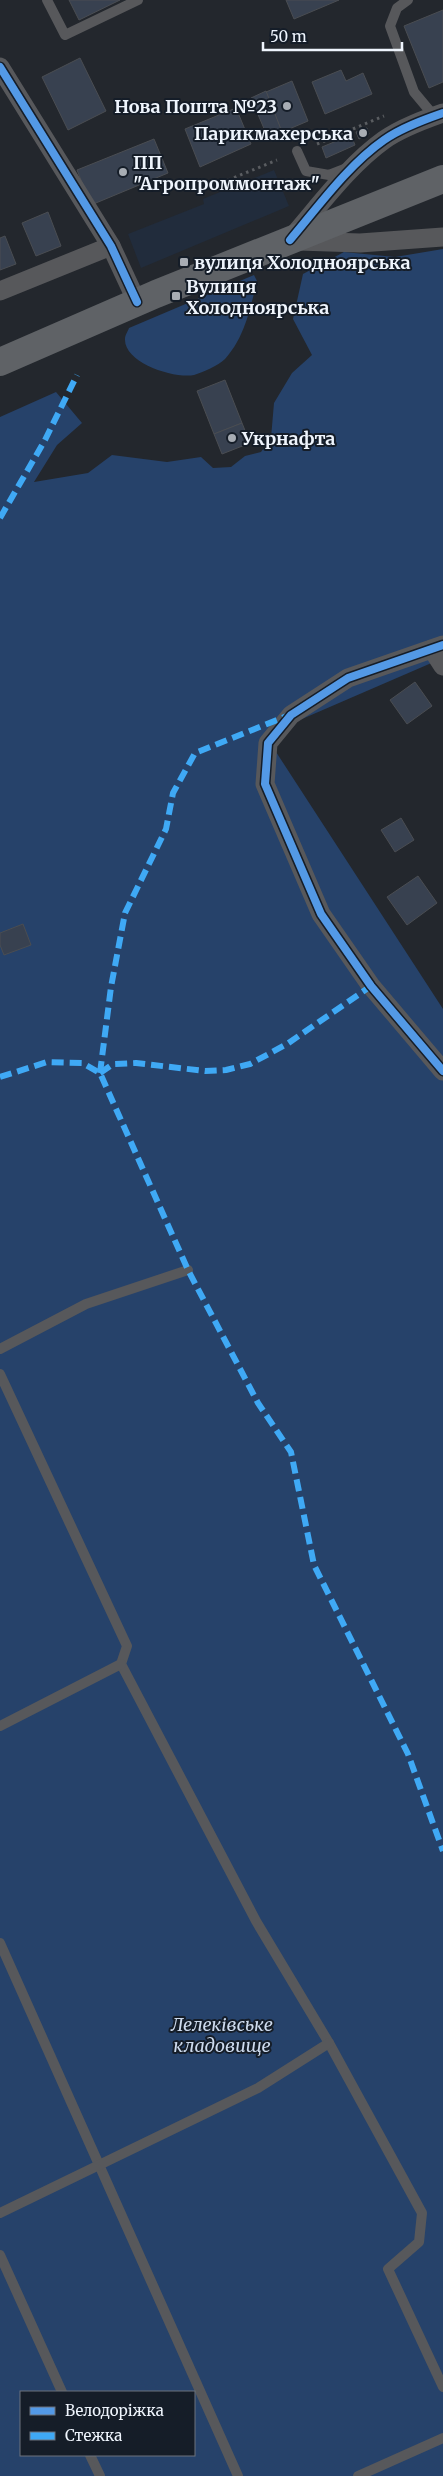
<svg xmlns="http://www.w3.org/2000/svg" width="443" height="2476" font-family="Merriweather,serif">
<style>
.built{fill:#212c3c}
.green{fill:#26426a;fill-rule:evenodd}
.building{fill:#384150;stroke:#4a4d52}
.lines{fill:none;stroke-linecap:round;stroke-linejoin:round}
.path{stroke:#5a5d61;stroke-width:3;stroke-dasharray:2.5 4;stroke-linecap:butt}
.lane{stroke:#57585b;stroke-width:10}
.street{stroke:#57585b;stroke-width:19}
.primary{stroke:#5f6266;stroke-width:28}
.quiet{stroke:#3fa9f5;stroke-width:6;stroke-dasharray:12 6;stroke-linecap:butt}
.cycleway-casing{stroke:#151d28;stroke-width:11}
.cycleway{stroke:#5399e6;stroke-width:8}
.poi-dot{fill:#a8adb4;stroke:#151d28;stroke-width:2}
.labels{text-anchor:middle;dominant-baseline:central;stroke-width:4;stroke-linejoin:round;paint-order:stroke}
.poi-label{font-size:18px;font-weight:bold;fill:#eff5fd;stroke:#151d28;text-anchor:start}
.park-label{font-size:18px;font-style:italic;fill:#cedbee;stroke:#151d28}
</style>
<rect width="100%" height="100%" fill="#23272d"/>
<polygon class="built" points="274,170 289,206 141,268 128,234 204,204 203,199"/>
<g class="green">
<path d="M 443,249 L 443,658 L 265,735 L 443,1009 L 443,2476 L 0,2476 L 0,417 L 56,392 L 82,423 L 57,445 L 34,482 L 88,473 L 112,455 L 167,462 L 201,457 L 213,468 L 231,467 L 245,456 L 261,452 L 271,438 L 274,403 L 292,373 L 312,355 L 293,319 L 303,274 L 344,252 L 395,257 ZM 21,2392 L 194,2392 L 194,2455 L 21,2455 Z"/>
<path d="M 254,275 L 257,281 C 250,309 245,337 225,359 C 218,366 203,372 194,375 C 175,379 124,363 125,339 C 125,335 128,331 129,328 Z"/>
</g>
<g class="building">
<polygon points="69,0 120,0 79,20"/>
<polygon points="286,0 339,0 294,19"/>
<polygon points="443,10 443,82 429,88 404,26"/>
<polygon points="80,58 106,111 68,130 42,77"/>
<polygon points="341,70 346,81 363,73 372,94 325,114 312,82"/>
<polygon points="292,81 308,121 282,132 266,92"/>
<polygon points="266,91 282,132 268,138 251,98"/>
<polygon points="236,108 251,144 200,167 185,129"/>
<polygon points="367,128 369,134 359,139 356,132"/>
<polygon points="351,135 355,145 326,158 322,147"/>
<polygon points="154,139 168,173 91,205 77,170"/>
<polygon points="48,212 61,246 36,256 22,223"/>
<polygon points="5,236 16,264 0,270 0,238"/>
<polygon points="225,380 242,423 214,434 197,391"/>
<polygon points="242,423 250,443 222,454 214,434"/>
<polygon points="415,682 432,706 407,724 390,700"/>
<polygon points="401,818 414,840 395,852 381,830"/>
<polygon points="418,876 437,903 407,925 387,897"/>
<polygon points="23,924 31,945 4,955 0,945 0,933"/>
</g>
<g class="lines">
<g class="path">
<polyline points="317,144 384,116"/>
<polyline points="204,190 277,160"/>
</g>
<g class="lane">
<polyline points="47,0 65,35 138,0"/>
<polyline points="408,0 397,8 390,26 414,92 434,116"/>
<polyline points="297,151 306,171 329,175 347,168"/>
<polyline points="0,1349 86,1304 188,1270"/>
<polyline points="0,1374 127,1646 121,1664 256,1921 329,2043 422,2213 419,2242 388,2269 443,2387"/>
<polyline points="0,1726 121,1664"/>
<polyline points="0,1943 238,2476"/>
<polyline points="0,2213 258,2088 329,2043"/>
<polyline points="0,2255 62,2392"/>
<polyline points="90,2455 100,2476"/>
<polyline points="358,2476 443,2438"/>
</g>
<g class="street">
<polyline points="0,67 111,246 137,302"/>
<path d="M 292,237 C 320,205 349,165 384,140 C 401,128 423,120 443,113"/>
<polyline points="298,241 360,243 443,237"/>
<polyline points="0,291 111,246"/>
<polyline points="443,645 348,678 291,715 268,743 265,784 321,914 371,986 443,1071"/>
<polyline points="432,649 443,666"/>
</g>
<polyline class="primary" points="0,362 156,294 443,179"/>
<g class="quiet">
<polyline points="0,518 45,440 77,375"/>
<polyline points="100,1073 111,987 125,913 166,829 173,793 195,753 287,716"/>
<polyline points="100,1073 113,1064 136,1063 205,1071 226,1070 250,1064 287,1044 371,986"/>
<polyline points="0,1077 47,1062 82,1063 100,1073 188,1270 258,1403 291,1452 314,1565 408,1754 443,1851"/>
</g>
<defs>
<g id="cycleway">
<polyline points="0,67 111,246 137,302"/>
<path d="M 290,240 C 318,207 348,165 384,140 C 401,128 423,120 443,113"/>
<polyline points="443,645 348,678 291,715 268,743 265,784 321,914 371,986 443,1071"/>
</g>
</defs>
<use href="#cycleway" class="cycleway-casing"/>
<use href="#cycleway" class="cycleway"/>
</g>
<g class="poi-dot">
<circle cx="287" cy="106" r="5"/>
<circle cx="363" cy="133" r="5"/>
<circle cx="123" cy="172" r="5"/>
<rect x="179" y="257" width="10" height="10" rx="2.5"/>
<rect x="171" y="291" width="10" height="10" rx="2.5"/>
<circle cx="232" cy="438" r="5"/>
</g>
<g class="labels">
<g class="poi-label">
<text x="277" y="106" text-anchor="end">Нова Пошта №23</text>
<text x="353" y="133" text-anchor="end">Парикмахерська</text>
<text x="133" y="162">ПП<tspan x="133" dy="21">"Агропроммонтаж"</tspan></text>
<text x="194" y="262">вулиця Холодноярська</text>
<text x="186" y="286">Вулиця<tspan x="186" dy="21">Холодноярська</tspan></text>
<text x="242" y="438">Укрнафта</text>
</g>
<g class="park-label">
<text x="222" y="2024">Лелеківське<tspan x="222" dy="21">кладовище</tspan></text>
</g>
</g>
<rect x="20" y="2391" width="175" height="65" fill="#151d28" stroke="#6c737d"/>
<rect x="30" y="2407" width="25" height="8" fill="#5399e6" stroke="#6c737d"/>
<text x="65" y="2416" font-size="15" fill="#eff5fd">Велодоріжка</text>
<rect x="30" y="2432" width="25" height="8" fill="#3fa9f5" stroke="#6c737d"/>
<text x="65" y="2441" font-size="15" fill="#eff5fd">Стежка</text>
<path d="M263 42v8h139v-8" fill="none" stroke="#eff5fd" stroke-width="2.5"/>
<text x="270" y="42" font-size="15" fill="#eff5fd" stroke="#151d28" stroke-width="4" paint-order="stroke">50 m</text>
</svg>
